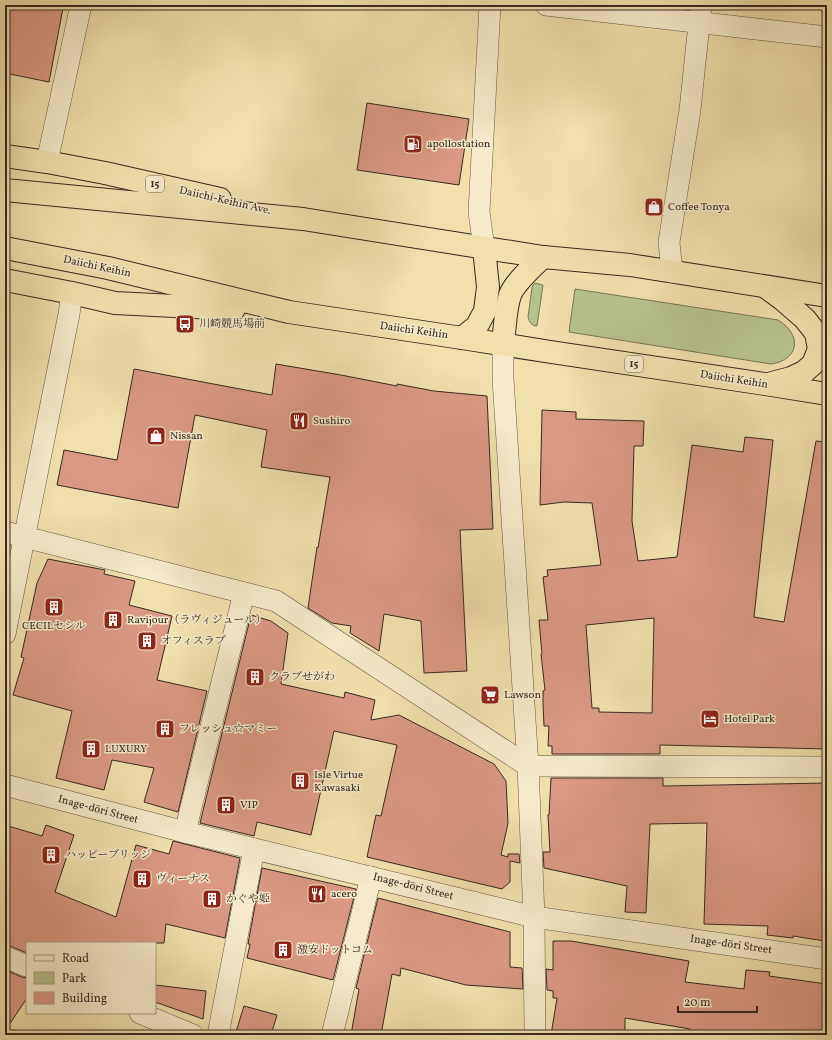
<svg xmlns="http://www.w3.org/2000/svg" width="832" height="1040" font-family="Vollkorn,'Noto Serif JP',serif">
<style>
.green{fill:#b6c28d;stroke:#777658}
.building{fill:#d99983;stroke:#382922;fill-rule:evenodd}
.lines{fill:none;stroke-linecap:round;stroke-linejoin:round}
.minor-casing{stroke:#665645;stroke-width:22}
.trunk-casing{stroke:#382922;stroke-width:24}
.minor{stroke:#f6eaca;stroke-width:21}
.trunk{stroke:#f1dfad;stroke-width:22}
.labels{text-anchor:middle;dominant-baseline:central;stroke-width:3;stroke-linejoin:round;paint-order:stroke}
.shield{fill:#f6eaca;stroke:#716354;stroke-width:1}
.shield-label{font-size:10px;font-weight:bold;fill:#382922}
.poi-label{font-size:11px;fill:#382922;stroke:#f6eaca;text-anchor:start}
.street-label{font-size:11px;fill:#382922;stroke:#f6eaca}
</style>
<rect width="100%" height="100%" fill="#f1dfad"/>
<filter id="stains"><feTurbulence type="fractalNoise" baseFrequency=".005" numOctaves="4"/><feColorMatrix values="0 0 0 0 .2 0 0 0 0 .09 0 0 0 0 .02 0 0 0 .5 -.17"/></filter>
<radialGradient id="worn" r=".72"><stop offset=".6" stop-color="#630" stop-opacity="0"/><stop offset="1" stop-color="#630" stop-opacity=".3"/></radialGradient>
<g class="green">
<path d="M 535,283 L 543,285 L 537,326 C 532,326 529,322 528,317 L 532,288 L 533,285 Z"/>
<path d="M 575,289 L 778,320 C 802,334 800,360 771,364 L 569,332 Z"/>
</g>
<g class="building">
<polygon points="5,5 49,5 63,8 49,82 5,73"/>
<polygon points="367,103 469,119 459,185 357,170"/>
<polygon points="276,364 341,375 397,386 397,384 434,391 487,396 493,529 460,530 467,671 424,673 421,621 384,614 379,651 350,633 351,626 332,623 308,608 317,547 318,548 330,477 261,467 267,430 195,415 178,508 57,485 64,450 117,460 134,369 272,395"/>
<path d="M 542,410 L 576,412 L 576,419 L 644,421 L 643,446 L 634,446 L 632,521 L 638,561 L 677,557 L 692,445 L 743,452 L 745,437 L 773,440 L 754,617 L 784,622 L 816,441 L 827,442 L 827,749 L 660,745 L 660,754 L 552,754 L 552,746 L 548,746 L 549,726 L 544,726 L 543,703 L 543,691 L 545,690 L 541,654 L 542,654 L 539,620 L 548,620 L 543,577 L 548,576 L 547,570 L 601,565 L 592,503 L 564,502 L 540,505 ZM 654,618 L 652,713 L 599,712 L 599,708 L 592,708 L 586,625 Z"/>
<polygon points="48,559 105,570 104,574 135,581 129,605 172,616 157,680 207,691 178,812 144,802 154,768 112,760 104,790 56,778 72,711 13,695 24,658 21,657 37,583"/>
<polygon points="251,615 271,621 288,633 281,684 344,698 345,692 375,700 371,720 399,715 494,764 506,781 508,823 501,855 508,857 508,854 519,854 520,863 510,861 510,882 502,889 367,857 376,815 381,816 397,745 334,731 311,835 257,822 254,836 200,823"/>
<polygon points="551,778 663,778 663,786 827,783 827,928 825,941 793,936 793,938 767,935 768,926 704,924 707,823 650,824 646,913 625,912 627,886 544,868 543,852 550,852 548,815 549,815"/>
<polygon points="5,825 42,836 46,825 74,835 55,892 116,917 136,845 169,854 173,841 240,858 225,938 166,924 164,943 27,943 27,953 10,946 5,945"/>
<polygon points="262,868 356,889 333,980 247,958 250,944 248,944"/>
<polygon points="378,898 510,932 510,967 522,968 523,989 466,985 401,968 400,976 392,974 381,1035 351,1035 359,989 356,988"/>
<polygon points="553,941 571,941 689,961 685,982 744,989 746,970 770,972 769,976 827,984 827,1022 825,1035 690,1035 690,1029 625,1018 625,1035 551,1035 557,998 553,998 553,991 547,990 546,969 553,970"/>
<polygon points="5,970 22,977 27,978 27,998 5,1031"/>
<polygon points="155,985 206,991 203,1019 155,1002"/>
<polygon points="244,1006 277,1015 271,1035 235,1035"/>
</g>
<g class="lines">
<defs>
<g id="minor">
<polyline points="546,5 827,37"/>
<polyline points="47,162 81,5"/>
<polyline points="484,248 479,212 490,5"/>
<polyline points="672,272 669,242 690,110 701,5"/>
<polyline points="503,344 503,379 528,766 534,917 535,1035"/>
<polyline points="5,532 276,601 528,766 827,767"/>
<polyline points="5,634 69,314 72,293"/>
<polyline points="5,785 185,832 534,917 827,959"/>
<polyline points="185,832 244,593"/>
<polyline points="5,957 27,966"/>
<polyline points="140,1013 193,1035"/>
<polyline points="218,1035 254,849"/>
<polyline points="332,1035 371,877"/>
</g>
<g id="trunk">
<polyline points="5,156 47,162 105,173 220,199"/>
<polyline points="5,190 303,219 543,257 630,265 827,296"/>
<polyline points="5,248 108,268 289,312 462,338 551,352 765,384 827,394"/>
<polyline points="5,280 72,293 115,303 234,309"/>
<polyline points="767,288 782,299 805,319 816,333 819,349 813,364 804,372 791,378 772,383"/>
<polyline points="462,338 477,326 485,311 488,287 484,248"/>
<path d="M 503,344 C 505,328 505,310 510,295 C 514,284 534,265 543,257"/>
</g>
</defs>
<use href="#minor" class="minor-casing"/>
<use href="#trunk" class="trunk-casing"/>
<use href="#minor" class="minor"/>
<use href="#trunk" class="trunk"/>
</g>
<defs>
<symbol id="fuel-square" viewBox="-11 -11 22 22"><rect x="-9" y="-9" width="18" height="18" rx="4" fill="#8f2418" stroke="#f6eaca"/><path d="M-5.5-6h7V0h2V4h1.3V-2.5L3-4.5l.8-.8L6-3V5H2.5V1h-1V6h-7ZM-4.2-4.7v3.2H.2V-4.7Z" fill="#fff"/></symbol>
<symbol id="shop-square" viewBox="-11 -11 22 22"><rect x="-9" y="-9" width="18" height="18" rx="4" fill="#8f2418" stroke="#f6eaca"/><path d="M-5-2.5h2.3a2.7 3.5 0 0 1 5.4 0H5L5.5 6h-11ZM-1.5-2.5h3a1.5 2.3 0 0 0-3 0Z" fill="#fff"/></symbol>
<symbol id="bus-square" viewBox="-11 -11 22 22"><rect x="-9" y="-9" width="18" height="18" rx="4" fill="#8f2418" stroke="#f6eaca"/><path d="M-5-6H5V4H4V6H2V4H-2V6H-4V4H-5ZM-3.5-4V0h7V-4ZM-3.5 1.2v1.5H-2V1.2ZM2 1.2v1.5H3.5V1.2Z" fill="#fff"/></symbol>
<symbol id="restaurant-square" viewBox="-11 -11 22 22"><rect x="-9" y="-9" width="18" height="18" rx="4" fill="#8f2418" stroke="#f6eaca"/><path d="M-5-6h1v4h1v-4h1v4h1v-4h1v5L-1.5 .5V6h-2V.5L-5-1ZM5-6V6H3V1.5H1.5Q1.5-4 5-6Z" fill="#fff"/></symbol>
<symbol id="building-square" viewBox="-11 -11 22 22"><rect x="-9" y="-9" width="18" height="18" rx="4" fill="#8f2418" stroke="#f6eaca"/><path d="M-4-6H4V6H1V3H-1V6H-4ZM-2.5-4.3h1.7v1.8h-1.7ZM.8-4.3h1.7v1.8H.8ZM-2.5-1h1.7V.8h-1.7ZM.8-1h1.7V.8H.8Z" fill="#fff"/></symbol>
<symbol id="supermarket-square" viewBox="-11 -11 22 22"><rect x="-9" y="-9" width="18" height="18" rx="4" fill="#8f2418" stroke="#f6eaca"/><path d="M-6-5.5h2.5l.6 2H6L4.5 2H-2.5L-4.4-4H-6ZM-1.5 3.2a1.3 1.3 0 1 0 .1 0ZM3 3.2a1.3 1.3 0 1 0 .1 0Z" fill="#fff"/></symbol>
<symbol id="hotel-square" viewBox="-11 -11 22 22"><rect x="-9" y="-9" width="18" height="18" rx="4" fill="#8f2418" stroke="#f6eaca"/><path d="M-6-4.5h1.5V1H6V5H4.5V3h-9V5H-6ZM-4 0a1.8 1.8 0 1 1 3.6 0ZM.5 0V-2.5h3Q6-2.5 6 0Z" fill="#fff"/></symbol>
</defs>
<g fill-rule="evenodd">
<use href="#fuel-square" x="402" y="133" width="22" height="22"/>
<use href="#shop-square" x="643" y="196" width="22" height="22"/>
<use href="#bus-square" x="174" y="313" width="22" height="22"/>
<use href="#restaurant-square" x="288" y="410" width="22" height="22"/>
<use href="#shop-square" x="145" y="425" width="22" height="22"/>
<use href="#building-square" x="43" y="596" width="22" height="22"/>
<use href="#building-square" x="102" y="609" width="22" height="22"/>
<use href="#building-square" x="136" y="630" width="22" height="22"/>
<use href="#building-square" x="244" y="666" width="22" height="22"/>
<use href="#supermarket-square" x="479" y="684" width="22" height="22"/>
<use href="#hotel-square" x="699" y="708" width="22" height="22"/>
<use href="#building-square" x="154" y="718" width="22" height="22"/>
<use href="#building-square" x="80" y="738" width="22" height="22"/>
<use href="#building-square" x="289" y="770" width="22" height="22"/>
<use href="#building-square" x="215" y="794" width="22" height="22"/>
<use href="#building-square" x="40" y="844" width="22" height="22"/>
<use href="#building-square" x="131" y="868" width="22" height="22"/>
<use href="#restaurant-square" x="306" y="883" width="22" height="22"/>
<use href="#building-square" x="201" y="888" width="22" height="22"/>
<use href="#building-square" x="272" y="939" width="22" height="22"/>
</g>
<g class="labels">
<g class="shield">
<rect x="146" y="176" width="18" height="16" rx="3"/>
<rect x="625" y="356" width="18" height="16" rx="3"/>
</g>
<g class="shield-label">
<text x="155" y="184">15</text>
<text x="634" y="364">15</text>
</g>
<g class="poi-label">
<text x="427" y="144">apollostation</text>
<text x="668" y="207">Coffee Tonya</text>
<text x="199" y="324">川崎競馬場前</text>
<text x="313" y="421">Sushiro</text>
<text x="170" y="436">Nissan</text>
<text x="127" y="620">Ravijour（ラヴィジュール）</text>
<text x="54" y="626" text-anchor="middle">CECILセシル</text>
<text x="161" y="641">オフィスラブ</text>
<text x="269" y="677">クラブせがわ</text>
<text x="504" y="695">Lawson</text>
<text x="724" y="719">Hotel Park</text>
<text x="179" y="729">フレッシュ☆マミー</text>
<text x="105" y="749">LUXURY</text>
<text x="314" y="775">Isle Virtue<tspan x="314" dy="13">Kawasaki</tspan></text>
<text x="240" y="805">VIP</text>
<text x="65" y="855">ハッピーブリッジ</text>
<text x="156" y="879">ヴィーナス</text>
<text x="331" y="894">acero</text>
<text x="226" y="899">かぐや姫</text>
<text x="297" y="950">激安ドットコム</text>
</g>
<g class="street-label">
<text transform="translate(225 201) rotate(13)">Daiichi-Keihin Ave.</text>
<text transform="translate(97 267) rotate(12)">Daiichi Keihin</text>
<text transform="translate(414 331) rotate(8)">Daiichi Keihin</text>
<text transform="translate(734 380) rotate(9)">Daiichi Keihin</text>
<text transform="translate(98 810) rotate(15)">Inage-dōri Street</text>
<text transform="translate(413 887) rotate(14)">Inage-dōri Street</text>
<text transform="translate(731 945) rotate(8)">Inage-dōri Street</text>
</g>
</g>
<rect width="832" height="1040" fill="none" stroke="#f1dfad" stroke-width="20"/>
<rect x="6" y="6" width="820" height="1028" fill="none" stroke="#382922" stroke-width="2"/>
<rect x="10" y="10" width="812" height="1020" fill="none" stroke="#382922"/>
<rect x="26" y="942" width="130" height="72" fill="#f6eaca" stroke="#aa9d87"/>
<rect x="34" y="955" width="20" height="6" fill="#f6eaca" stroke="#aa9d87"/>
<text x="62" y="962" font-size="12" fill="#382922">Road</text>
<rect x="34" y="972" width="20" height="12" fill="#b6c28d" stroke="#aa9d87"/>
<text x="62" y="982" font-size="12" fill="#382922">Park</text>
<rect x="34" y="992" width="20" height="12" fill="#d99983" stroke="#aa9d87"/>
<text x="62" y="1002" font-size="12" fill="#382922">Building</text>
<path d="M678 1006v6h79v-6" fill="none" stroke="#382922" stroke-width="2"/>
<text x="684" y="1006" font-size="12" fill="#382922" stroke="#f6eaca" stroke-width="3" paint-order="stroke">20 m</text>
<rect width="100%" height="100%" filter="url(#stains)"/>
<rect width="100%" height="100%" fill="url(#worn)"/>
</svg>
